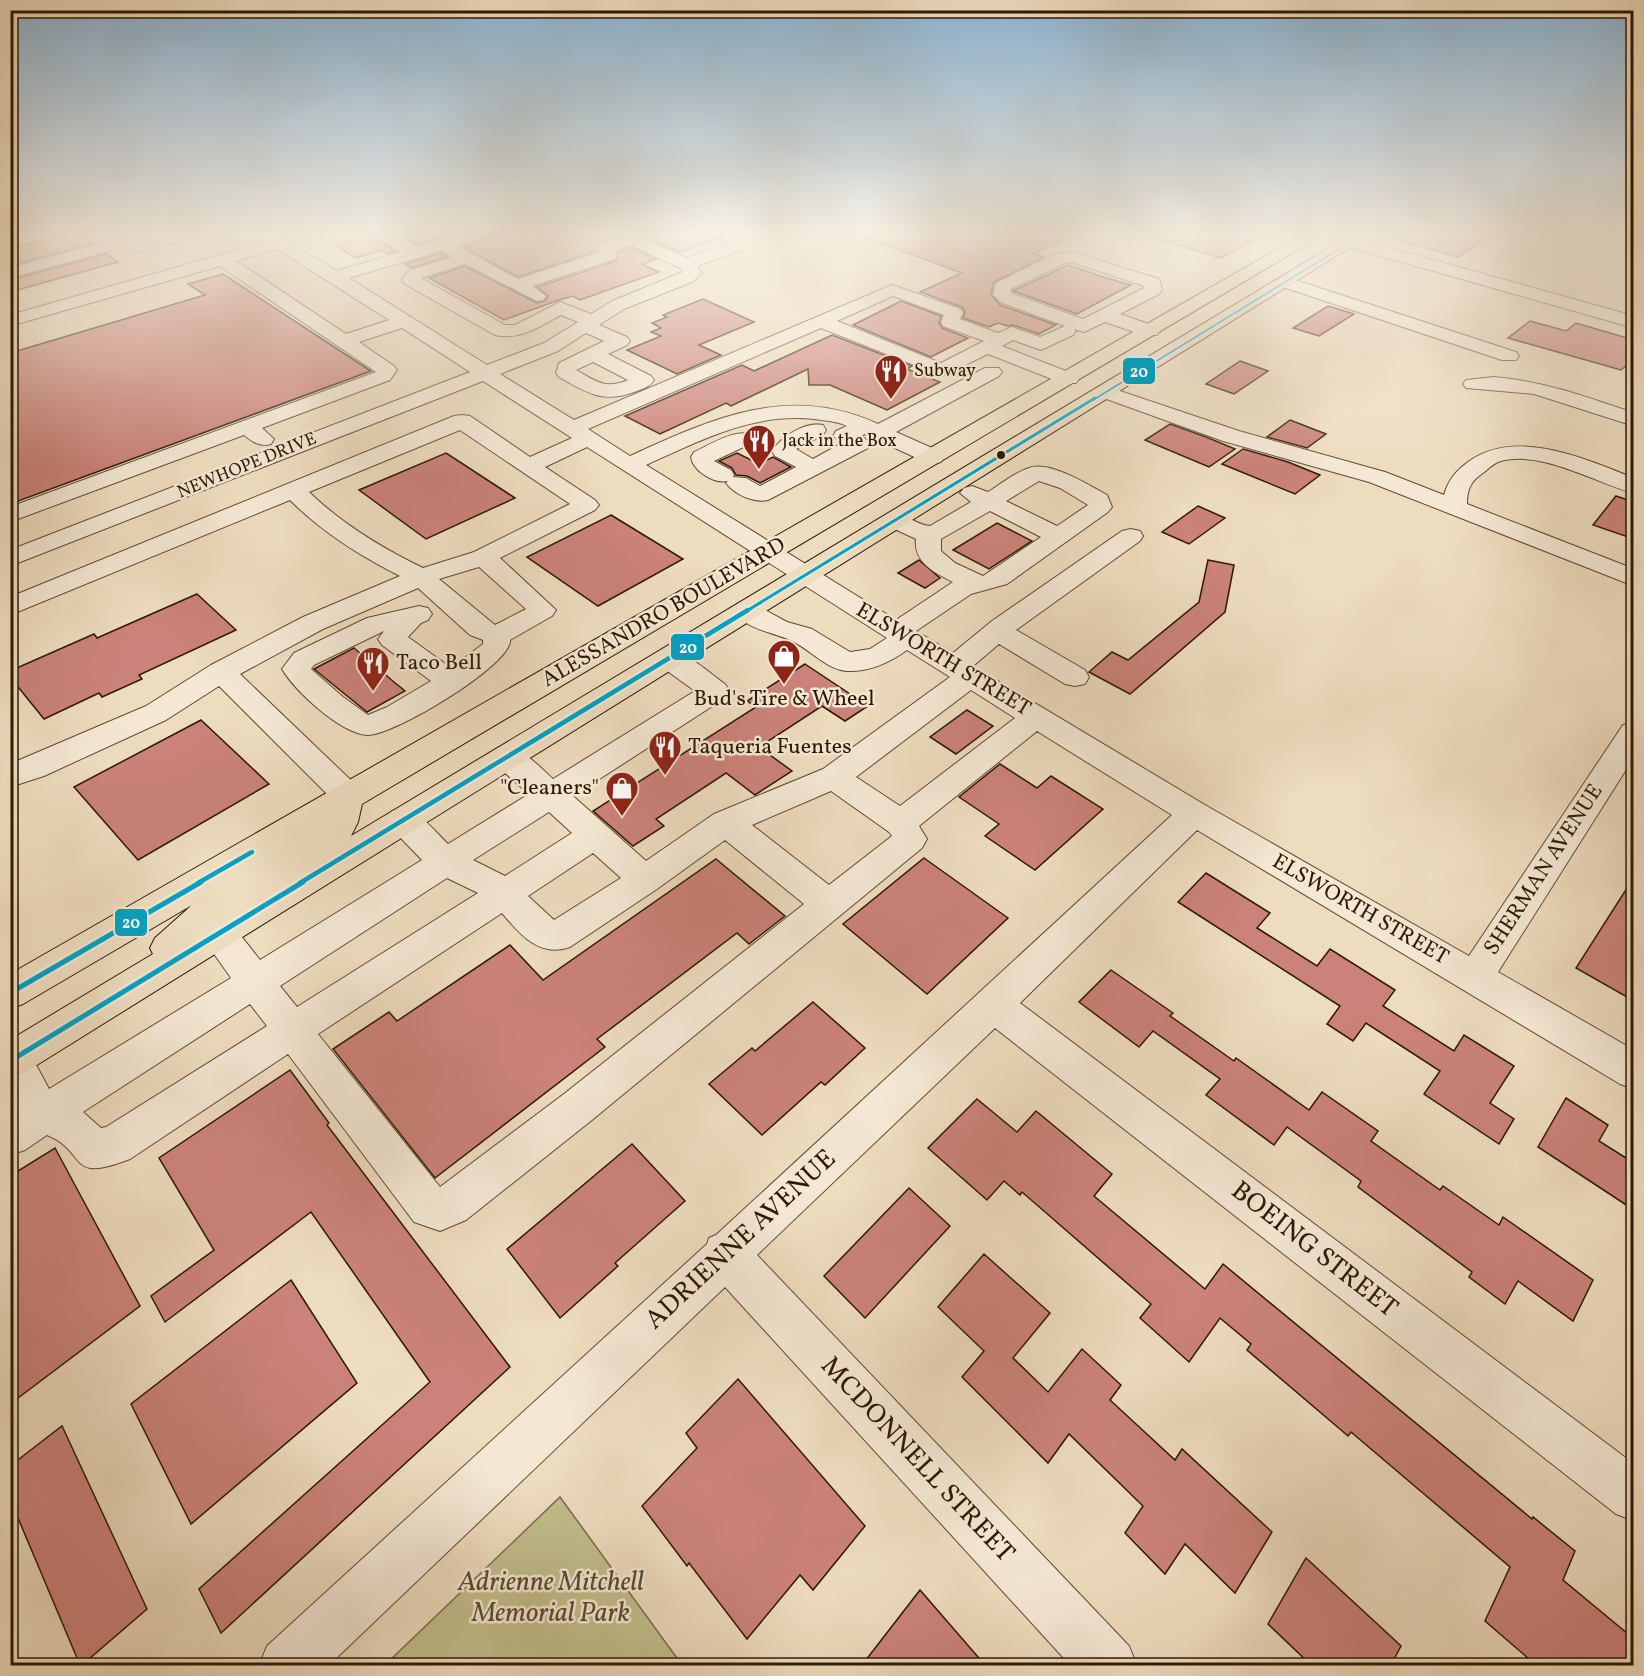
<svg xmlns="http://www.w3.org/2000/svg" width="1644" height="1676" font-family="Vollkorn,serif">
<style>
.green{fill:#c1be8c;stroke:#786b48;stroke-width:1.5}
.building{fill:#cb827a;stroke:#2e1803;stroke-width:1.5}
.lines{fill:none;stroke-linecap:round;stroke-linejoin:round}
.minor-casing{stroke:#5e4932;stroke-width:2}
.major-casing{stroke:#2e1803;stroke-width:2}
.minor{fill:#f4e8d5;fill-rule:evenodd}
.major{fill:#eedcbf;fill-rule:evenodd}
.bus-1-far3-casing{stroke:#f4e8d5;stroke-width:4.5}
.bus-1-far2-casing{stroke:#f4e8d5;stroke-width:6}
.bus-1-far1-casing{stroke:#f4e8d5;stroke-width:9}
.bus-1-casing{stroke:#f4e8d5;stroke-width:10}
.bus-1-far3{stroke:#02a2c4;stroke-width:2}
.bus-1-far2{stroke:#02a2c4;stroke-width:3}
.bus-1-far1{stroke:#02a2c4;stroke-width:4.5}
.bus-1{stroke:#02a2c4;stroke-width:5}
.bus-dot{fill:#2e1803;stroke:#f4e8d5;stroke-width:2}
.labels{text-anchor:middle;dominant-baseline:central;stroke-width:5;stroke-linejoin:round;paint-order:stroke}
.far-poi-label{font-size:18px;fill:#2e1803;stroke:#f4e8d5;text-anchor:start}
.far-street-label{font-size:18px;fill:#2e1803;stroke:#f4e8d5}
.street-label{font-size:22px;fill:#2e1803;stroke:#f4e8d5}
.poi-label{font-size:22px;fill:#2e1803;stroke:#f4e8d5;text-anchor:start}
.near-street-label{font-size:27px;fill:#2e1803;stroke:#f4e8d5}
.near-park-label{font-size:27px;font-style:italic;fill:#5a4a2c;stroke:#f4e8d5}
.line-badge{stroke:#f4e8d5;stroke-width:2}
.badge-label{font-size:16px;text-anchor:middle;font-weight:bold;fill:#fff}
</style>
<rect width="100%" height="100%" fill="#eedcbf"/>
<filter id="stains"><feTurbulence type="fractalNoise" baseFrequency=".00333" numOctaves="4"/><feColorMatrix values="0 0 0 0 .2 0 0 0 0 .09 0 0 0 0 .02 0 0 0 .5 -.17"/></filter>
<radialGradient id="worn" r=".72"><stop offset=".6" stop-color="#630" stop-opacity="0"/><stop offset="1" stop-color="#630" stop-opacity=".3"/></radialGradient>
<polygon class="green" points="560,1497 682,1665 385,1665"/>
<g class="building">
<polygon points="58,233 76,233 91,244 10,266 10,249 55,238"/>
<polygon points="367,233 396,251 387,254 381,250 356,258 336,246 363,238"/>
<polygon points="397,233 458,233 417,245"/>
<polygon points="493,233 608,233 612,238 600,242 597,251 518,277 463,247 490,238"/>
<polygon points="636,233 722,233 723,237 679,252"/>
<polygon points="862,233 1077,233 1033,254 1044,257 994,282 991,294 1000,305 1056,325 1039,334 1013,325 1008,326 998,323 989,327 963,318 965,312 962,307 920,292 962,273 862,236"/>
<polygon points="1155,233 1225,233 1252,241 1221,258 1155,238"/>
<polygon points="1395,233 1446,233 1481,242 1458,257 1395,239"/>
<polygon points="631,247 656,259 642,264 659,272 580,300 573,296 559,300 504,320 429,278 465,266 537,303 545,301 548,296 537,287 616,261 619,252"/>
<polygon points="441,253 447,257 411,268 405,264"/>
<polygon points="106,254 118,262 10,292 10,280"/>
<polygon points="1068,265 1100,276 1131,285 1077,314 1013,291"/>
<polygon points="223,274 371,371 10,504 10,353 205,295 188,284"/>
<polygon points="703,299 754,322 699,345 721,355 677,374 627,350 661,336 651,332 661,328 652,323 667,317 663,315"/>
<polygon points="901,301 941,316 939,323 942,328 968,338 931,357 853,325"/>
<polygon points="1328,306 1354,314 1319,336 1293,328"/>
<polygon points="1530,321 1566,331 1576,323 1634,340 1634,359 1621,370 1508,338"/>
<polygon points="832,335 912,366 907,369 940,382 887,410 830,385 809,385 808,369 731,406 726,403 660,434 625,416 742,365 754,371"/>
<polygon points="1240,361 1268,371 1234,394 1206,384"/>
<polygon points="1290,420 1326,434 1307,448 1267,437"/>
<polygon points="1170,424 1206,437 1235,449 1209,467 1145,440"/>
<polygon points="1243,449 1288,462 1320,475 1295,494 1222,464"/>
<polygon points="446,453 515,498 426,539 359,490"/>
<polygon points="737,453 759,464 773,457 791,467 760,483 747,476 736,475 732,468 719,461"/>
<polygon points="1616,496 1634,502 1634,539 1593,525"/>
<polygon points="1198,506 1225,518 1189,544 1162,532"/>
<polygon points="611,515 683,559 598,606 527,557"/>
<polygon points="997,523 1032,541 989,569 953,550"/>
<polygon points="919,560 940,578 925,588 898,573"/>
<polygon points="1208,560 1234,565 1225,612 1130,694 1089,672 1112,652 1128,660 1199,602"/>
<polygon points="197,594 236,630 139,675 142,679 102,697 99,693 44,719 10,677 10,671 94,634 97,638"/>
<polygon points="354,648 394,682 405,691 367,712 314,669"/>
<polygon points="805,664 868,706 845,721 822,706 759,747 792,771 755,795 726,773 656,819 664,826 633,846 593,811 756,707 747,701"/>
<polygon points="967,710 993,726 956,754 930,737"/>
<polygon points="201,720 269,784 138,860 74,787"/>
<polygon points="1000,764 1037,788 1051,776 1103,809 1035,870 985,836 999,824 959,797"/>
<polygon points="924,858 1008,918 927,994 843,924"/>
<polygon points="716,859 785,916 749,944 737,933 597,1039 605,1047 435,1178 333,1049 389,1012 397,1021 510,945 543,980"/>
<polygon points="1206,873 1270,913 1257,928 1317,966 1330,949 1395,990 1383,1006 1454,1051 1464,1035 1514,1066 1490,1103 1514,1119 1499,1144 1424,1094 1440,1071 1366,1023 1353,1041 1327,1024 1340,1006 1178,902"/>
<polygon points="1634,877 1634,1001 1576,968"/>
<polygon points="1111,970 1173,1013 1170,1016 1234,1061 1236,1058 1309,1110 1322,1092 1378,1131 1371,1141 1440,1190 1443,1186 1499,1225 1503,1217 1593,1280 1573,1321 1518,1281 1505,1304 1469,1277 1472,1272 1358,1187 1361,1181 1287,1127 1274,1145 1206,1095 1220,1079 1153,1031 1139,1047 1079,1002"/>
<polygon points="813,1002 865,1048 825,1085 821,1082 762,1135 709,1084 752,1048 755,1051"/>
<polygon points="290,1070 329,1123 327,1125 510,1367 221,1633 199,1589 430,1382 311,1212 165,1322 151,1296 214,1250 159,1158"/>
<polygon points="1566,1098 1608,1125 1599,1141 1634,1163 1634,1210 1538,1147"/>
<polygon points="977,1099 1017,1132 1036,1111 1112,1174 1094,1196 1205,1289 1223,1264 1532,1519 1533,1517 1575,1551 1563,1580 1634,1639 1623,1665 1536,1665 1485,1621 1510,1567 1351,1432 1348,1436 1247,1350 1251,1344 1220,1318 1189,1362 1140,1318 1151,1304 1022,1192 1020,1195 1004,1181 987,1200 928,1148"/>
<polygon points="632,1144 685,1201 615,1263 618,1266 560,1318 507,1249"/>
<polygon points="55,1148 140,1306 10,1404 10,1331 17,1326 10,1313 10,1176"/>
<polygon points="909,1188 950,1226 865,1318 824,1276"/>
<polygon points="984,1254 1050,1313 1013,1358 1048,1392 1082,1349 1121,1385 1110,1400 1175,1460 1182,1449 1272,1532 1235,1593 1185,1544 1165,1574 1125,1533 1143,1506 1069,1434 1048,1463 962,1377 984,1351 938,1307"/>
<polygon points="291,1280 357,1383 191,1524 131,1404"/>
<polygon points="738,1379 865,1526 813,1590 800,1575 747,1639 689,1563 687,1566 642,1506 697,1448 686,1433"/>
<polygon points="62,1426 147,1609 82,1665 80,1665 10,1499 10,1466"/>
<polygon points="1306,1558 1401,1646 1391,1665 1311,1665 1268,1624"/>
<polygon points="920,1590 985,1665 862,1665"/>
</g>
<g class="lines">
<defs>
<g id="minor">
<polygon points="27,233 56,233 54,236 10,247 10,237"/>
<polygon points="139,233 195,234 193,237 138,252 132,251 131,245 10,278 10,268"/>
<path d="M 254,233 L 274,233 L 337,271 L 401,252 L 372,233 L 392,233 L 417,247 L 466,233 L 491,233 L 489,236 L 457,246 L 518,279 L 600,252 L 599,248 L 601,244 L 617,239 L 610,233 L 631,233 L 687,258 L 758,233 L 782,233 L 780,236 L 697,266 L 702,273 L 692,282 L 624,309 L 599,325 L 627,337 L 630,341 L 627,345 L 608,354 L 651,376 L 654,380 C 650,387 642,389 634,392 C 602,404 586,392 559,377 L 556,373 L 559,363 L 604,341 L 586,333 L 558,351 L 500,374 L 574,420 L 892,285 L 961,309 L 963,313 L 960,319 L 998,333 L 1012,327 L 1040,337 L 1065,326 L 1002,303 L 993,295 L 996,283 L 1055,254 L 1072,252 L 1159,279 L 1162,290 L 1159,294 L 1120,314 L 1157,327 L 1160,331 L 1157,335 L 1143,335 L 1105,322 L 1084,332 L 1074,329 L 1076,331 L 1073,335 L 1041,350 L 1013,340 L 1002,346 L 1076,375 L 1079,379 L 1076,383 L 1062,383 L 988,354 L 942,376 L 821,328 L 588,429 L 630,456 C 713,418 789,383 878,424 L 985,368 L 999,368 L 1002,372 L 999,376 L 896,432 L 941,452 L 944,457 L 941,462 L 933,464 L 925,462 L 865,434 L 861,436 L 871,443 L 868,448 L 768,500 C 754,503 735,495 726,483 L 728,481 C 714,484 693,471 691,457 L 694,452 C 710,445 732,430 750,434 L 753,439 L 750,444 L 714,461 L 731,470 L 734,475 L 733,477 L 746,478 L 760,486 L 796,467 L 775,456 L 772,451 C 781,437 805,421 823,425 L 826,430 L 823,435 L 796,449 L 813,459 L 842,443 L 833,436 L 836,431 L 847,426 C 839,422 830,421 821,420 C 758,410 701,440 646,465 L 896,620 L 953,582 C 935,573 913,562 916,539 L 886,525 L 883,520 L 886,515 C 904,510 914,525 930,526 L 971,502 L 960,493 L 964,488 L 972,486 L 988,492 C 1001,484 1014,473 1029,468 C 1049,460 1089,485 1107,495 L 1112,507 L 1108,512 L 1007,584 L 971,594 L 916,631 L 953,653 L 992,621 L 1122,531 L 1131,529 L 1140,531 L 1143,536 L 1140,541 L 1016,630 L 1085,670 L 1089,677 L 1085,684 L 1075,686 L 1065,684 L 999,644 L 973,666 L 1205,805 L 1469,956 L 1623,725 L 1634,722 L 1634,757 L 1498,972 L 1634,1050 L 1634,1089 L 1620,1084 L 1197,830 L 1020,1003 L 1634,1464 L 1634,1521 L 1616,1514 L 995,1028 L 757,1255 L 1129,1646 L 1137,1666 L 1071,1666 L 725,1287 L 328,1666 L 259,1666 L 267,1646 L 707,1244 L 709,1238 L 716,1235 L 1172,815 L 1037,731 L 919,826 L 927,839 L 922,848 L 592,1120 L 466,1220 L 440,1231 L 414,1222 L 288,1054 L 130,1159 C 65,1184 89,1152 47,1135 L 25,1150 L 10,1155 L 10,1113 L 17,1108 L 10,1095 L 10,1043 L 27,1048 L 49,1089 L 231,978 L 186,914 L 192,904 L 204,900 L 216,904 L 260,960 L 422,860 L 392,829 L 387,820 L 392,811 C 416,804 431,828 448,844 L 529,794 L 496,765 L 492,757 L 496,749 C 520,743 536,764 553,779 L 695,691 L 659,665 L 655,659 L 659,653 C 683,646 706,671 725,684 L 729,691 L 725,698 L 573,796 L 646,861 L 714,814 L 823,769 L 950,677 L 907,650 C 889,663 869,672 847,671 C 828,670 810,650 794,642 C 775,632 747,631 734,611 L 738,605 L 747,603 L 756,605 L 787,622 L 812,629 L 850,652 L 870,649 L 887,638 L 587,447 L 545,467 L 595,500 L 599,505 L 595,510 L 500,558 L 556,610 L 552,616 L 510,640 C 513,664 392,737 367,735 C 340,733 295,691 282,669 L 294,653 L 367,618 L 419,606 L 428,608 L 432,614 L 428,620 L 421,623 L 408,637 L 451,668 L 483,644 L 483,640 L 470,635 L 418,588 L 323,629 L 240,674 L 359,788 L 364,796 L 359,804 L 348,808 L 337,804 L 219,686 L 166,720 L 44,776 L 10,787 L 10,764 L 146,706 L 211,665 L 303,617 L 400,576 C 360,556 322,532 290,500 L 10,615 L 10,597 L 454,416 L 462,415 L 470,416 L 530,457 L 572,438 L 483,381 L 10,566 L 10,550 L 470,372 L 402,328 L 359,342 L 394,366 L 397,370 L 390,380 L 262,428 L 274,439 L 271,444 C 259,447 253,442 244,435 L 10,522 L 10,507 L 376,372 L 220,266 L 10,326 L 10,315 L 265,242 ZM 631,245 L 680,268 L 683,272 L 612,301 L 591,314 L 560,302 L 515,325 L 505,325 L 421,278 L 465,264 L 537,301 L 543,300 L 546,296 L 532,286 L 615,259 L 617,255 L 616,250 ZM 277,249 L 389,320 L 346,334 L 236,261 ZM 441,251 L 453,257 L 408,271 L 402,280 L 405,284 L 495,335 C 520,341 540,326 561,315 L 578,322 L 544,343 L 487,365 L 349,278 ZM 1071,262 L 1144,286 L 1144,288 L 1083,319 L 1011,293 L 1011,289 L 1065,263 ZM 893,296 L 944,315 L 941,322 L 943,326 L 984,341 L 941,363 L 837,321 ZM 593,362 L 628,380 C 605,390 596,381 576,370 ZM 460,430 L 570,504 L 474,552 L 423,568 C 382,548 342,524 309,492 ZM 1039,481 L 1060,488 L 1088,505 L 1057,526 L 1006,501 ZM 990,511 L 1041,537 L 983,576 L 955,563 L 941,551 L 941,539 ZM 479,567 L 526,609 L 495,625 L 439,579 ZM 384,631 L 378,639 L 382,645 L 431,681 L 387,707 L 368,715 L 343,697 L 311,669 L 314,665 ZM 971,690 L 1015,718 L 900,806 L 856,777 ZM 831,791 L 889,832 L 892,836 L 829,885 L 752,825 ZM 549,812 L 572,833 L 505,876 L 473,860 ZM 725,840 L 804,904 L 564,1094 L 440,1187 L 318,1034 L 502,913 C 520,934 539,958 570,947 L 657,889 ZM 593,853 L 621,878 L 554,920 L 528,896 ZM 447,878 L 478,893 L 297,1007 L 280,986 ZM 250,1004 L 267,1026 L 106,1127 L 101,1128 L 83,1112 Z"/>
<polygon points="339,233 364,233 362,236 329,246 321,241 323,237"/>
<polygon points="1351,237 1634,316 1634,328 1345,246 1343,242 1345,238"/>
<polygon points="1286,277 1516,352 1519,356 1516,360 1502,360 1280,286 1277,282 1280,278"/>
<path d="M 1494,377 C 1543,381 1587,397 1634,413 L 1634,426 L 1534,394 L 1466,388 L 1463,384 L 1466,380 Z"/>
<path d="M 1105,386 L 1239,431 L 1385,472 L 1444,495 C 1448,480 1456,471 1468,462 C 1516,427 1585,459 1634,478 L 1634,493 C 1595,483 1539,448 1498,462 C 1493,464 1488,469 1483,473 C 1471,481 1467,489 1467,504 L 1634,569 L 1634,586 L 1369,482 L 1223,441 L 1098,396 L 1095,392 L 1098,388 Z"/>
</g>
<polygon id="major" points="1306,233 1326,233 362,804 358,822 351,836 1354,233 1373,233 24,1073 10,1078 10,1040 153,954 150,948 155,938 192,905 23,1004 10,1009 10,974"/>
</defs>
<use href="#minor" class="minor-casing"/>
<use href="#major" class="major-casing"/>
<use href="#minor" class="minor"/>
<use href="#major" class="major"/>
<defs>
<polyline id="bus-1-far3" points="1093,400 1365,233"/>
<polyline id="bus-1-far2" points="745,612 1095,398"/>
<g id="bus-1-far1">
<polyline points="198,883 252,852"/>
<polyline points="300,883 748,610"/>
</g>
<g id="bus-1">
<polyline points="10,993 201,882"/>
<polyline points="10,1061 303,882"/>
</g>
</defs>
<use href="#bus-1-far3" class="bus-1-far3-casing"/>
<use href="#bus-1-far2" class="bus-1-far2-casing"/>
<use href="#bus-1-far1" class="bus-1-far1-casing"/>
<use href="#bus-1" class="bus-1-casing"/>
<use href="#bus-1-far3" class="bus-1-far3"/>
<use href="#bus-1-far2" class="bus-1-far2"/>
<use href="#bus-1-far1" class="bus-1-far1"/>
<use href="#bus-1" class="bus-1"/>
</g>
<linearGradient id="sky" x2="0" y2="1"><stop stop-color="#8bb6d7"/><stop offset="0.5" stop-color="#f7efe2"/><stop offset="1" stop-color="#f7efe2" stop-opacity="0"/></linearGradient>
<rect width="1644" height="468" fill="url(#sky)"/>
<defs>
<symbol id="restaurant-pin" viewBox="-11 -11 22 30"><path d="M0 17L-7.5 6A9.5 9.5 0 1 1 7.5 6Z" fill="#8f2418" stroke="#f4e8d5"/><path d="M-5-6h1v4h1v-4h1v4h1v-4h1v5L-1.5 .5V6h-2V.5L-5-1ZM5-6V6H3V1.5H1.5Q1.5-4 5-6Z" fill="#fff"/></symbol>
<symbol id="shop-pin" viewBox="-11 -11 22 30"><path d="M0 17L-7.5 6A9.5 9.5 0 1 1 7.5 6Z" fill="#8f2418" stroke="#f4e8d5"/><path d="M-5-2.5h2.3a2.7 3.5 0 0 1 5.4 0H5L5.5 6h-11ZM-1.5-2.5h3a1.5 2.3 0 0 0-3 0Z" fill="#fff"/></symbol>
</defs>
<g fill-rule="evenodd">
<use href="#restaurant-pin" x="872" y="352" width="38" height="52"/>
<use href="#restaurant-pin" x="740" y="422" width="38" height="52"/>
<use href="#shop-pin" x="765" y="637" width="38" height="52"/>
<use href="#restaurant-pin" x="354" y="644" width="38" height="52"/>
<use href="#restaurant-pin" x="646" y="728" width="38" height="52"/>
<use href="#shop-pin" x="603" y="769" width="38" height="52"/>
</g>
<circle class="bus-dot" cx="1001" cy="455" r="5"/>
<g class="labels">
<g class="far-poi-label">
<text x="914" y="371">Subway</text>
<text x="782" y="441">Jack in the Box</text>
</g>
<g class="far-street-label">
<text transform="translate(247 466) rotate(-22)">NEWHOPE DRIVE</text>
</g>
<g class="street-label">
<text transform="translate(664 613) rotate(-30)">ALESSANDRO BOULEVARD</text>
<text transform="translate(943 660) rotate(31)">ELSWORTH STREET</text>
<text transform="translate(1544 870) rotate(-57)">SHERMAN AVENUE</text>
<text transform="translate(1360 910) rotate(30)">ELSWORTH STREET</text>
</g>
<g class="poi-label">
<text x="396" y="663">Taco Bell</text>
<text x="784" y="699" text-anchor="middle">Bud's Tire &amp; Wheel</text>
<text x="688" y="747">Taqueria Fuentes</text>
<text x="599" y="788" text-anchor="end">"Cleaners"</text>
</g>
<g class="near-street-label">
<text transform="translate(741 1240) rotate(-43)">ADRIENNE AVENUE</text>
<text transform="translate(1314 1250) rotate(38)">BOEING STREET</text>
<text transform="translate(917 1460) rotate(47)">MCDONNELL STREET</text>
</g>
<g class="near-park-label">
<text x="551" y="1583">Adrienne Mitchell<tspan x="551" dy="31">Memorial Park</tspan></text>
</g>
</g>
<g class="line-badge">
<rect x="1122" y="357" width="34" height="28" rx="6" fill="#02a2c4"/>
<rect x="670" y="633" width="35" height="28" rx="6" fill="#02a2c4"/>
<rect x="114" y="908" width="34" height="29" rx="6" fill="#02a2c4"/>
</g>
<g class="badge-label">
<text x="1139" y="377">20</text>
<text x="688" y="653">20</text>
<text x="131" y="928">20</text>
</g>
<rect width="1644" height="1676" fill="none" stroke="#eedcbf" stroke-width="36"/>
<rect x="12" y="12" width="1620" height="1652" fill="none" stroke="#2e1803" stroke-width="3"/>
<rect x="18" y="18" width="1608" height="1640" fill="none" stroke="#2e1803" stroke-width="1.5"/>
<rect width="100%" height="100%" filter="url(#stains)"/>
<rect width="100%" height="100%" fill="url(#worn)"/>
</svg>
